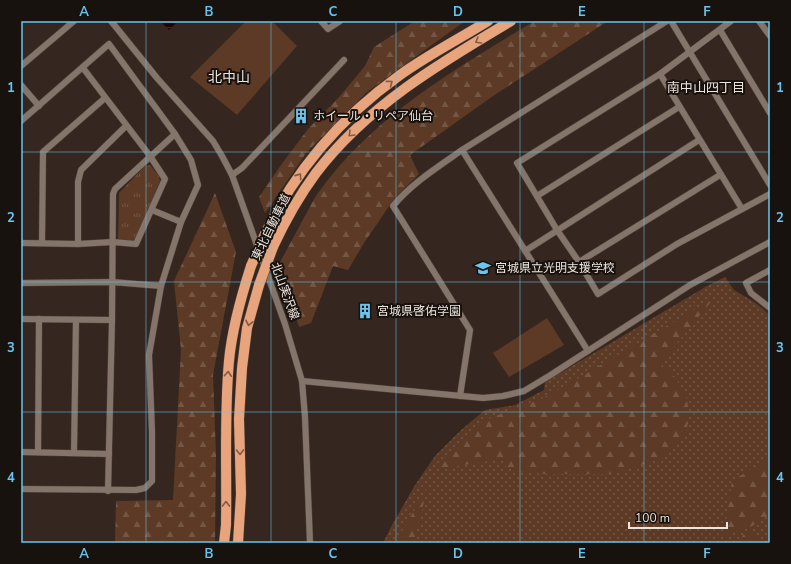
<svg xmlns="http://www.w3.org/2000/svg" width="791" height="564" font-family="'Nunito Sans','Noto Sans JP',sans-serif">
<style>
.grass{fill:url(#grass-dots)}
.forest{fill:url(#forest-firs)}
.park{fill:url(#park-tufts)}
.pitch{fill:#5c3a25}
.water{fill:url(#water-rules)}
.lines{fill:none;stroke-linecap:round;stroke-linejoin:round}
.minor-casing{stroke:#4e433c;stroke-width:7}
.highway-casing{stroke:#4e433c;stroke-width:11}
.minor{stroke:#84746a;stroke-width:6}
.highway{stroke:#e7a47d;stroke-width:10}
.highway-bridge-casing{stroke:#4e433c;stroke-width:11;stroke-linecap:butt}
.highway-bridge{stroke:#e7a47d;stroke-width:10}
.oneway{stroke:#805b46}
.grid{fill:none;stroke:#68c4f0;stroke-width:1;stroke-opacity:0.55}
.labels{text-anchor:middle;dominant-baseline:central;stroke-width:4;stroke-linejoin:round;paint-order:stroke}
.poi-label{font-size:12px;fill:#ede4de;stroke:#18120e;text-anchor:start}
.street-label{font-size:12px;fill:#ede4de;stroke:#18120e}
.neighbourhood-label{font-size:13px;fill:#ede4de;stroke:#18120e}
.quarter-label{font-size:14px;fill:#ede4de;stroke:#18120e}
.neatline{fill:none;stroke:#68c4f0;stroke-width:1.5}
.grid-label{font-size:13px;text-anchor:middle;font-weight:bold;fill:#68c4f0}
</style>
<defs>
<pattern id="grass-dots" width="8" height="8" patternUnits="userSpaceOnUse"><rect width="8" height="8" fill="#5c3a25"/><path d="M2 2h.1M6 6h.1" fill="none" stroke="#745644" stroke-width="1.8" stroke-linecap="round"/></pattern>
<pattern id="forest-firs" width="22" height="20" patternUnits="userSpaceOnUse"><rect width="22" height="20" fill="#5c3a25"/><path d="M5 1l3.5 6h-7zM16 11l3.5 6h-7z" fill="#745644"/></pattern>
<pattern id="park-tufts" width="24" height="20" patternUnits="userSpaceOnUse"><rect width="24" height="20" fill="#5c3a25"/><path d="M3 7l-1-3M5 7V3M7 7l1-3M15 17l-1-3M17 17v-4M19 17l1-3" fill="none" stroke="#745644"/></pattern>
<pattern id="water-rules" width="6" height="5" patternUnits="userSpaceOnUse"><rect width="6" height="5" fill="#200600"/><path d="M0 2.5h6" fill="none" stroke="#412a25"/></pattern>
</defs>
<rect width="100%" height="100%" fill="#35271f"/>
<polygon class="grass" points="725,277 734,290 756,303 770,315 770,543 383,543 391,527 415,485 435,456 460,431 485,410 515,405 544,390 545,382 707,286"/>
<g class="forest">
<polygon points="415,21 465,21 367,92 307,152 265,213 259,197 281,165 308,129 340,96 365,66 374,47"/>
<path d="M 535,21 L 608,21 L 493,96 L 410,155 L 419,174 L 394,199 L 364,243 L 348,270 L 333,266 L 311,323 L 299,327 L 279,264 C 288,248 296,232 305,216 C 309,209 313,200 318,193 C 373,116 456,68 535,21 Z"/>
<polygon points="215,193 236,252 213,375 216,455 215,543 115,543 116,501 173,500 181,350 174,281"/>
<polygon points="714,298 660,364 674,376 685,393 690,414 686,432 679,443 664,458 611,474 545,474 521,472 507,468 502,459 437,469 482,421 543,398 567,385"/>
<polygon points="770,457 770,514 752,526 724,536 732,481"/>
<polygon points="428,487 413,543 395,543"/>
<polygon points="748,529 765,542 765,543 737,543"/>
</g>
<polygon class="park" points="150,165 159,176 160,181 137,239 121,242 118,239 119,193 145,166"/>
<g class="pitch">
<polygon points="246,21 272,21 297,46 237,115 190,77"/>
<polygon points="547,318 564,345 509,377 493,353"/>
</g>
<polygon class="water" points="160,21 178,21 169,30"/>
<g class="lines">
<defs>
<g id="minor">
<polyline points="111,21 157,78 213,141 222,156 232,175 285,324 302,381 305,417 310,543"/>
<polyline points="321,21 328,29 340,21"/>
<polyline points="671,21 770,185"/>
<polyline points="731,21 660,74 517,163 557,230 579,262 598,294 677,244 770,194"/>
<polyline points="759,21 770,36"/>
<polyline points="720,30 770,113"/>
<polyline points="21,66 74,21"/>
<polyline points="660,74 742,209"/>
<polyline points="21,85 39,106"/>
<polyline points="21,121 109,44 175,134 191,160 198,185 181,222 161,286 149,355 152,432 152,481 145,488 136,490 21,489"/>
<polyline points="462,150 588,351"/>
<polyline points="232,175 242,168 344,60"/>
<polyline points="537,196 679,107"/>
<polyline points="152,210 181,222"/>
<polyline points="21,243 78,244 113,242 136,244 165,179 150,156 83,68"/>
<polyline points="42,243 43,152 105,98"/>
<polyline points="78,244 78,182 81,170 126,126"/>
<polyline points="525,251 699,140"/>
<polyline points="579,262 720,175"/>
<polyline points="770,270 746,283 751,293 770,308"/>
<polyline points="21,283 112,282 161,286"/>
<polyline points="21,319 112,320"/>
<polyline points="302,381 483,398 503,396 524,391 549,376 690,285 770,242"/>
<path d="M 460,396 L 470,330 L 393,206 C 412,183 438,167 462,150 L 667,21"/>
<polyline points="21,452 109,454"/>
<polyline points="38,452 39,319"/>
<polyline points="74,453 76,320"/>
<polyline points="108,491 112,320 113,194 115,189 175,134"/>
</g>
<g id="highway">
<path d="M 265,234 C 295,170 343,116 400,75 C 428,55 459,39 488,21"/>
<path d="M 273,247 C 285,221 299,196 316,173 C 367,106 440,63 511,21"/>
<path d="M 224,543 L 226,525 C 227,471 224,415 229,361 C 232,328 241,297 251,266"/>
<polyline points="238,543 241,494 239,419 242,368 247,328 259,285"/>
</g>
</defs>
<use href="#minor" class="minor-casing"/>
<use href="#highway" class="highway-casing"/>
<use href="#minor" class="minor"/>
<use href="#highway" class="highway"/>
<defs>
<g id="highway-bridge">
<polyline points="251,266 265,234"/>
<polyline points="259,285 273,247"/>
</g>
</defs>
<use href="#highway-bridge" class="highway-bridge-casing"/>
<use href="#highway-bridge" class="highway-bridge"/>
</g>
<defs><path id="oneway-chevron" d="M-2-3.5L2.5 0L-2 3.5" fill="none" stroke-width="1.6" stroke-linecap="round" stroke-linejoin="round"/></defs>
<g class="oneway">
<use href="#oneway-chevron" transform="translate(478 41) rotate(149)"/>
<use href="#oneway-chevron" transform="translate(390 83) rotate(-37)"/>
<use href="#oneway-chevron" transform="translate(351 134) rotate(135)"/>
<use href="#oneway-chevron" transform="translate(299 176) rotate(-55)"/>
<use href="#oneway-chevron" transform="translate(249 323) rotate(102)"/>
<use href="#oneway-chevron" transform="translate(228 374) rotate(-86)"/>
<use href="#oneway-chevron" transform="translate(240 452) rotate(89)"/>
<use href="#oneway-chevron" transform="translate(226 504) rotate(-89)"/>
</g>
<path class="grid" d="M 146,21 L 146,543M 271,21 L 271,543M 396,21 L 396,543M 520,21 L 520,543M 644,21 L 644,543M 21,152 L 770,152M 21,282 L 770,282M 21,412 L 770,412"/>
<defs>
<symbol id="building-bare" viewBox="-9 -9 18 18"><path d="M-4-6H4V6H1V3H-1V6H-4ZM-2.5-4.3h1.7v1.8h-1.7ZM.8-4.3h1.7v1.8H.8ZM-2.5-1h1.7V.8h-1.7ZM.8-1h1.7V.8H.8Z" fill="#68c4f0" stroke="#18120e" stroke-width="2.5" paint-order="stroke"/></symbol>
<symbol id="school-bare" viewBox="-9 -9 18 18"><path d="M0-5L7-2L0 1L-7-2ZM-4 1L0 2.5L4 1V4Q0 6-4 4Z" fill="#68c4f0" stroke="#18120e" stroke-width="2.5" paint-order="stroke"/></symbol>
</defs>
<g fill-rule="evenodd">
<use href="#building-bare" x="290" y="105" width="22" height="22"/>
<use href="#school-bare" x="472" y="257" width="22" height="22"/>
<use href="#building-bare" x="354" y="300" width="22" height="22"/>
</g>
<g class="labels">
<g class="poi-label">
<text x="313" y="116">ホイール・リペア仙台</text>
<text x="495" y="268">宮城県立光明支援学校</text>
<text x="377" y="311">宮城県啓佑学園</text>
</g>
<g class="street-label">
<text transform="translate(271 227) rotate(-64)">東北自動車道</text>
<text transform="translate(285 291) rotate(70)">北山実沢線</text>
</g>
<g class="neighbourhood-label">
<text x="706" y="88">南中山四丁目</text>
</g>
<g class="quarter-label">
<text x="229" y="77">北中山</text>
</g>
</g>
<rect width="791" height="564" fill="none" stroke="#18120e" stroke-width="44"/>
<path d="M629 522v6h98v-6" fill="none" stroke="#ede4de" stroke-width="2"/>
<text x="635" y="522" font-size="12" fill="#ede4de" stroke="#18120e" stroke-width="3" paint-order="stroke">100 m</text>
<rect x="22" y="22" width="747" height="520" class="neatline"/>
<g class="grid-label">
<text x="84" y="16">A</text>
<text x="209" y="16">B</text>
<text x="333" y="16">C</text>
<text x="458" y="16">D</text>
<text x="582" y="16">E</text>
<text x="707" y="16">F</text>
<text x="11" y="92">1</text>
<text x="780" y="92">1</text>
<text x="11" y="222">2</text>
<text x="780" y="222">2</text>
<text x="11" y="352">3</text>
<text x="780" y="352">3</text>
<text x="11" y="482">4</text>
<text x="780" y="482">4</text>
<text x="84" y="558">A</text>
<text x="209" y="558">B</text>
<text x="333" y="558">C</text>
<text x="458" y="558">D</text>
<text x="582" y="558">E</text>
<text x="707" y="558">F</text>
</g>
</svg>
